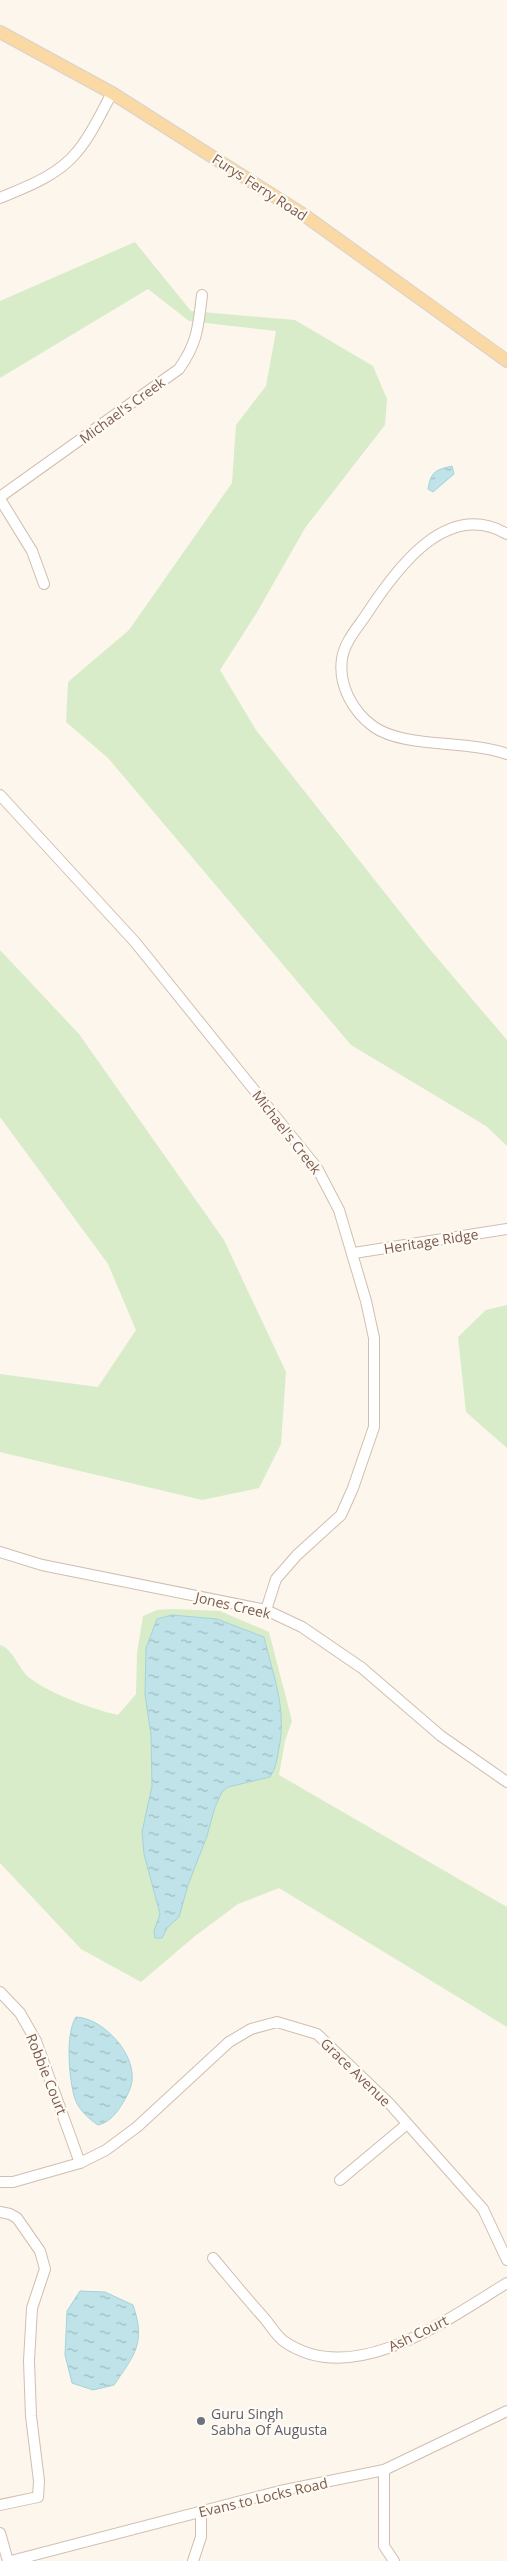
<svg xmlns="http://www.w3.org/2000/svg" width="507" height="2561" font-family="'Open Sans',sans-serif">
<style>
.green{fill:#d8ecc9}
.water{fill:url(#water-ripples);stroke:#a5d3da}
.lines{fill:none;stroke-linecap:round;stroke-linejoin:round}
.minor-casing{stroke:#d1beb0;stroke-width:12}
.major-casing{stroke:#dad1cd;stroke-width:14}
.minor{stroke:#fff;stroke-width:10}
.major{stroke:#fbd9a5;stroke-width:12}
.worship-dot{fill:#6b7280;stroke:#fffaf3;stroke-width:2}
.labels{text-anchor:middle;dominant-baseline:central;stroke-width:4.5;stroke-linejoin:round;paint-order:stroke}
.street-label{font-size:14px;fill:#7a5c4d;stroke:#fffaf3}
.worship-label{font-size:14px;fill:#5b616d;stroke:#fffaf3;text-anchor:start}
</style>
<defs>
<pattern id="water-ripples" width="26" height="14" patternUnits="userSpaceOnUse" patternTransform="scale(1.25)"><rect width="26" height="14" fill="#bfe3e8"/><path d="M2 4q2-2 4 0t4 0M15 11q2-2 4 0t4 0" fill="none" stroke="#a0bbbe"/></pattern>
</defs>
<rect width="100%" height="100%" fill="#fdf6ec"/>
<g class="green">
<polygon points="135,242 191,311 295,320 373,366 387,399 385,425 305,528 256,614 220,670 256,730 427,946 507,1040 507,1146 486,1126 351,1045 108,758 66,722 68,682 129,630 232,483 236,425 266,386 276,331 189,321 148,289 0,378 0,301"/>
<polygon points="0,950 79,1034 224,1240 286,1372 281,1444 259,1488 202,1500 0,1452 0,1374 98,1387 136,1330 108,1264 0,1117"/>
<polygon points="507,1305 507,1448 466,1412 458,1337 486,1310"/>
<path d="M 172,1609 L 220,1611 L 269,1632 L 292,1721 L 285,1741 L 279,1775 L 507,1907 L 507,2027 L 279,1888 L 238,1904 L 195,1936 L 141,1982 L 81,1949 L 0,1863 L 0,1645 C 15,1650 18,1670 31,1679 C 53,1695 92,1709 118,1715 L 136,1694 L 137,1653 L 143,1616 L 157,1610 Z"/>
</g>
<g class="water">
<path d="M 452,466 L 454,474 L 433,492 L 428,489 C 431,471 436,470 452,466 Z"/>
<path d="M 172,1615 L 217,1619 L 264,1637 C 273,1675 287,1709 279,1748 C 277,1759 276,1768 270,1777 L 228,1787 L 222,1792 L 215,1807 L 207,1836 L 188,1885 L 179,1917 L 167,1928 L 162,1938 L 155,1938 L 154,1931 L 160,1914 L 144,1854 L 142,1832 L 152,1786 L 151,1735 L 145,1694 L 146,1648 L 157,1619 Z"/>
<path d="M 76,2017 C 101,2018 130,2048 132,2073 C 134,2086 126,2098 119,2109 C 114,2116 107,2123 98,2125 C 89,2119 79,2110 75,2099 C 69,2081 65,2033 76,2017 Z"/>
<path d="M 80,2291 L 105,2292 L 133,2305 C 146,2343 135,2354 114,2385 L 93,2390 L 72,2383 L 65,2355 L 67,2311 Z"/>
</g>
<g class="lines">
<defs>
<g id="minor">
<path d="M 0,198 C 26,187 57,176 76,153 C 91,136 101,113 112,93"/>
<path d="M 0,497 L 179,369 C 198,342 198,327 202,295"/>
<polyline points="0,499 32,551 44,584"/>
<path d="M 507,534 C 447,499 397,568 368,612 C 359,626 344,642 342,659 C 338,685 353,712 374,727 C 404,748 468,740 507,754"/>
<polyline points="0,795 135,942 317,1168 339,1210 366,1301 374,1338 374,1427 353,1488 341,1515 297,1555 276,1579 266,1610"/>
<polyline points="354,1253 507,1229"/>
<polyline points="0,1552 42,1565 266,1610 302,1627 362,1668 441,1736 507,1782"/>
<polyline points="0,1992 20,2013 36,2041 80,2163"/>
<polyline points="340,2180 407,2124"/>
<polyline points="0,2182 13,2182 80,2163 106,2150 137,2127 229,2042 251,2029 277,2022 317,2034 389,2103 483,2209 507,2260"/>
<polyline points="0,2212 10,2214 17,2218 40,2251 45,2269 32,2308 29,2361 31,2416 39,2481 38,2497 0,2505"/>
<path d="M 213,2258 C 230,2278 247,2299 265,2319 C 271,2326 277,2337 285,2342 C 354,2389 448,2319 507,2283"/>
<polyline points="384,2470 384,2546 394,2561"/>
<polyline points="0,2533 8,2561"/>
<polyline points="11,2561 280,2491 384,2470 507,2411"/>
<polyline points="193,2561 201,2537 201,2511"/>
</g>
<polyline id="major" points="0,32 112,93 304,215 507,361"/>
</defs>
<use href="#minor" class="minor-casing"/>
<use href="#major" class="major-casing"/>
<use href="#minor" class="minor"/>
<use href="#major" class="major"/>
</g>
<circle class="worship-dot" cx="201" cy="2421" r="5"/>
<g class="labels">
<g class="street-label">
<text transform="translate(260 187) rotate(33)">Furys Ferry Road</text>
<text transform="translate(122 410) rotate(-36)">Michael's Creek</text>
<text transform="translate(287 1132) rotate(52)">Michael's Creek</text>
<text transform="translate(431 1241) rotate(-9)">Heritage Ridge</text>
<text transform="translate(233 1605) rotate(13)">Jones Creek</text>
<text transform="translate(356 2072) rotate(44)">Grace Avenue</text>
<text transform="translate(47 2074) rotate(68)">Robbie Court</text>
<text transform="translate(418 2333) rotate(-26)">Ash Court</text>
<text transform="translate(263 2497) rotate(-13)">Evans to Locks Road</text>
</g>
<g class="worship-label">
<text x="211" y="2413">Guru Singh<tspan x="211" dy="16">Sabha Of Augusta</tspan></text>
</g>
</g>
</svg>
